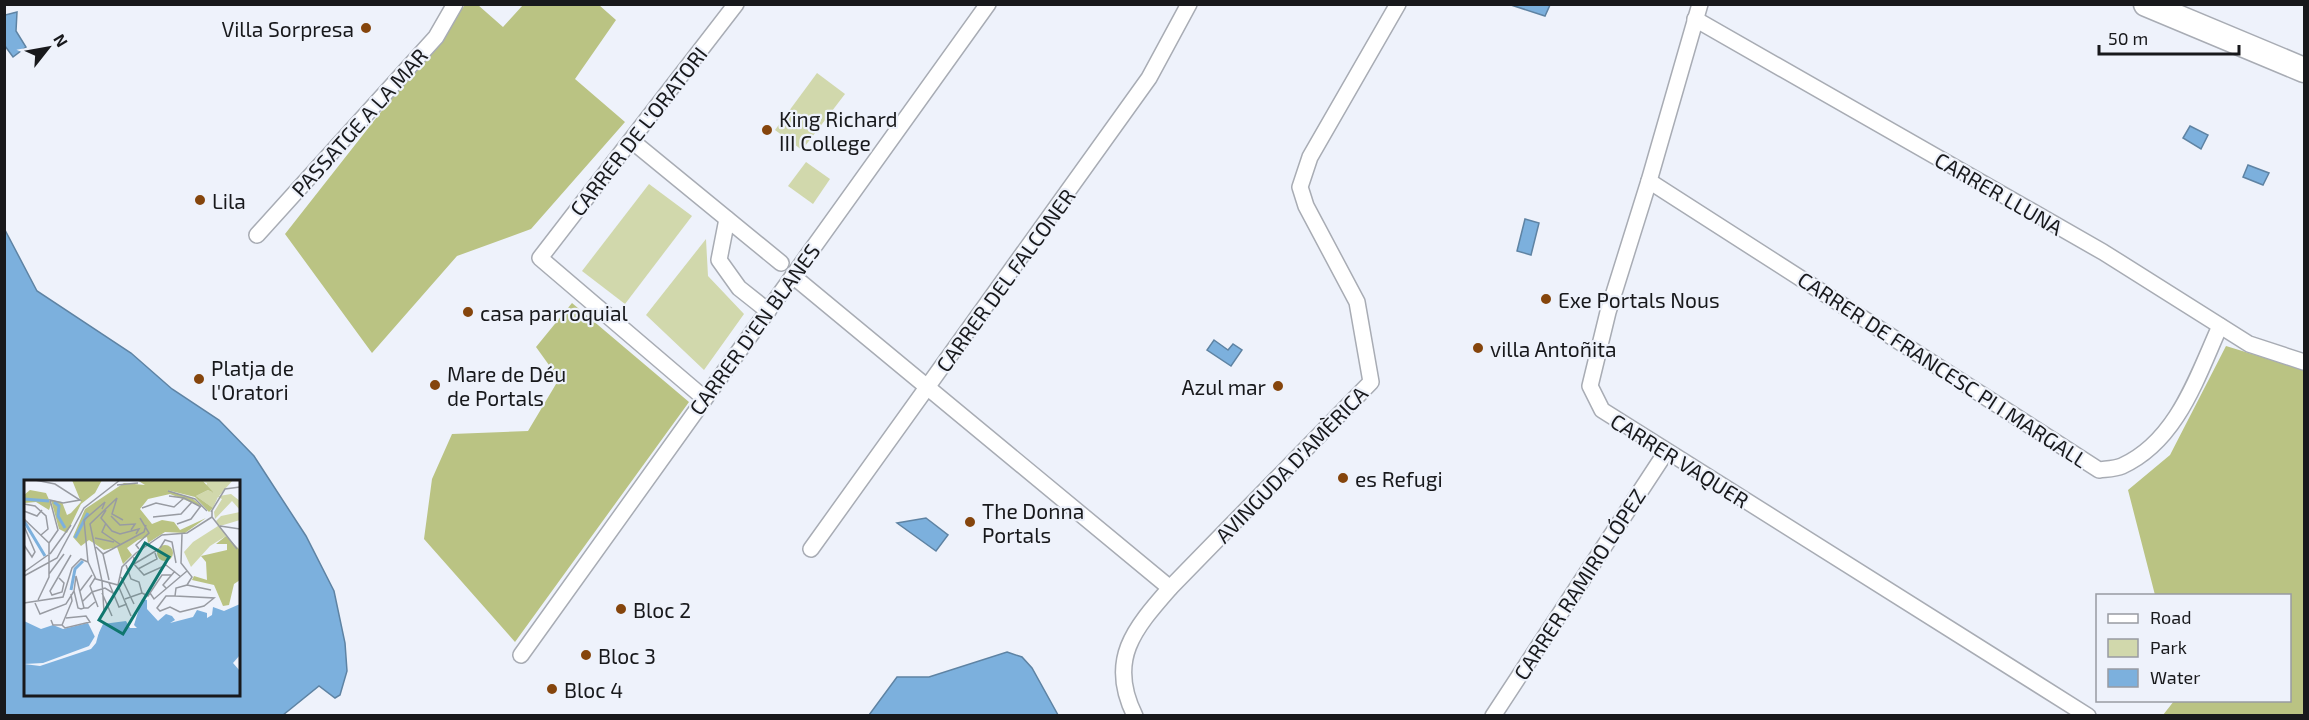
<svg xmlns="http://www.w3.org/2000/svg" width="2309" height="720" font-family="'Exo 2',sans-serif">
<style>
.green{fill:#d1d8ac}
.forest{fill:#bac383}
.water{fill:#7cb0dd;stroke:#5e83a3;stroke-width:1.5;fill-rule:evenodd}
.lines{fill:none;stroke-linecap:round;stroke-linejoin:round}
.street-casing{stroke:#a8acb4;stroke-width:18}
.primary-casing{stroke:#a8acb4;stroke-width:27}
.street{stroke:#fff;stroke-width:15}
.primary{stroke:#fff;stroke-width:24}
.poi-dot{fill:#85450c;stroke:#eef2fb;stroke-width:2}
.labels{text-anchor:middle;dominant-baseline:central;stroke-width:4.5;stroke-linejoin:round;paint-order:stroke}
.poi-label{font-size:21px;fill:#18191c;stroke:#eef2fb;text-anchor:start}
.street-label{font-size:21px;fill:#18191c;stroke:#eef2fb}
.inset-river{fill:none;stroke:#7cb0dd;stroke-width:3}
.inset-road{fill:none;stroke:#989ba2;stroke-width:1.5}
.view{fill:#0f766e;fill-opacity:0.15;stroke:#0f766e;stroke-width:3}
.inset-edge{fill:none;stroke:#18191c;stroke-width:3}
</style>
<rect width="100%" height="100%" fill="#eef2fb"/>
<g class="green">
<polygon points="817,73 845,94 802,150 775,130"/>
<polygon points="806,162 830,179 813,204 788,186"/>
<polygon points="649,184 692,216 625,304 582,271"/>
<polygon points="706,239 708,276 744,314 704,370 646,315"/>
</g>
<g class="forest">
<polygon points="465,5 478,5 503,27 523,5 599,5 616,20 575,79 625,122 531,229 457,256 372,353 285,234"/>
<polygon points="572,303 689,402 515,642 424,539 432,479 452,434 528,431 559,379 536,347"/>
<polygon points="2226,346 2304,370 2304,715 2163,715 2174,701 2290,700 2290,596 2155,595 2128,490 2170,455"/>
</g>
<g class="water">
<polygon points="1511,5 1550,5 1545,16"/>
<polygon points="17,12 16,31 26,47 13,57 5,46 5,15"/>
<polygon points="2190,126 2208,135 2201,149 2183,138"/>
<polygon points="2248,165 2269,173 2263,185 2243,177"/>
<polygon points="1525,219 1539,223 1531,255 1517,251"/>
<path d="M 5,230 L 37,291 L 131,353 L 172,389 L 219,420 L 254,456 L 306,536 L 334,591 L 345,643 L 347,671 L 340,695 L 335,698 L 319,686 L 283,715 L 5,715 ZM 26,482 L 238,482 L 238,694 L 26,694 Z"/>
<polygon points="1214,340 1228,350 1233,344 1242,350 1231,366 1207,350"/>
<polygon points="926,518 948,535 936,551 897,523"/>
<polygon points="1007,652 1022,657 1032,668 1058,715 869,715 897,677 929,677"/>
</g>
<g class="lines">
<defs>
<g id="street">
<polyline points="1700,4 1649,181 1608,312 1590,386 1602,410 2088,716"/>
<polyline points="1695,19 2103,252 2249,344 2304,362"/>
<polyline points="632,141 781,263"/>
<path d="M 1649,181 L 2099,470 C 2106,469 2115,469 2122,466 C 2177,441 2197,377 2220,326"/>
<polyline points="727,219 719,260 739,288 768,311"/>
<polyline points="257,235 436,37 455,4"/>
<polyline points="799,281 1170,588"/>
<polyline points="704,398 540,258 736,4"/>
<polyline points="811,549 1149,78 1189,4"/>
<polyline points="521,655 988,4"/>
<path d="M 1135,716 C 1107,660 1134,629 1170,588 L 1371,382 L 1357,302 L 1306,206 L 1300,187 L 1310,157 L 1398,4"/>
<polyline points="1493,716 1666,452"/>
</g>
<polyline id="primary" points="2146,4 2304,70"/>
</defs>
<use href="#street" class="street-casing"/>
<use href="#primary" class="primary-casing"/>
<use href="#street" class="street"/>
<use href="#primary" class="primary"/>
</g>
<g class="poi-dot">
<circle cx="366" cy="28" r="6"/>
<circle cx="767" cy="130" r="6"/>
<circle cx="200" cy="200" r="6"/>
<circle cx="1546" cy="299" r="6"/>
<circle cx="468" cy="312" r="6"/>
<circle cx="1478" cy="348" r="6"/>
<circle cx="199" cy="379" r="6"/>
<circle cx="435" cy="385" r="6"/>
<circle cx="1278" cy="386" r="6"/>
<circle cx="1343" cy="478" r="6"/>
<circle cx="970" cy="522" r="6"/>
<circle cx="621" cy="609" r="6"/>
<circle cx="586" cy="655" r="6"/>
<circle cx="552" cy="689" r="6"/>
</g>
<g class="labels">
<g class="poi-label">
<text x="354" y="28" text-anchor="end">Villa Sorpresa</text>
<text x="779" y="118">King Richard<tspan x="779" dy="24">III College</tspan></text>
<text x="212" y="200">Lila</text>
<text x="1558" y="299">Exe Portals Nous</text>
<text x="480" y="312">casa parroquial</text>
<text x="1490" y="348">villa Antoñita</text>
<text x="211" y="367">Platja de<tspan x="211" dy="24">l'Oratori</tspan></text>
<text x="447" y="373">Mare de Déu<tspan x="447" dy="24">de Portals</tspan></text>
<text x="1266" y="386" text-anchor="end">Azul mar</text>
<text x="1355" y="478">es Refugi</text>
<text x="982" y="510">The Donna<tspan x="982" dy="24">Portals</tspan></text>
<text x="633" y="609">Bloc 2</text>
<text x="598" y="655">Bloc 3</text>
<text x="564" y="689">Bloc 4</text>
</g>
<g class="street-label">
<text transform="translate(359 122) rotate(-48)">PASSATGE A LA MAR</text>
<text transform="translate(638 131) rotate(-52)">CARRER DE L'ORATORI</text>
<text transform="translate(1999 193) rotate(30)">CARRER LLUNA</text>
<text transform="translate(1005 280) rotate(-54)">CARRER DEL FALCONER</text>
<text transform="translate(754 329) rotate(-54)">CARRER D'EN BLANES</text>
<text transform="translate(1943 369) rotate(33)">CARRER DE FRANCESC PI I MARGALL</text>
<text transform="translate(1680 460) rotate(32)">CARRER VAQUER</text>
<text transform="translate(1291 464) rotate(-46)">AVINGUDA D'AMÈRICA</text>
<text transform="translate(1579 584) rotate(-57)">CARRER RAMIRO LÓPEZ</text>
</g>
</g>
<g transform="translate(24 480)">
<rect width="216" height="216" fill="#eef2fb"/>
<path d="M 173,0 L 209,0 L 195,16 L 207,14 L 216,21 L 216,30 L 208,21 L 191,39 L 190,32 L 198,19 L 194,17 L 189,28 L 172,16 L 184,10 L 190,13 L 182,6 L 183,3 ZM 216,32 L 216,40 L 196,46 L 202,56 L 186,66 L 167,87 L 160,72 L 169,62 L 194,46 L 192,41 L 197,36 Z" fill="#d1d8ac"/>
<path d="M 48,0 L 78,0 L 71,13 L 57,24 L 43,53 L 35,49 L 27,20 L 38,22 L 43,35 L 47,33 L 57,22 ZM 113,0 L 178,0 L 190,13 L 184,10 L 172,16 L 189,28 L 185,32 L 171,17 L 143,10 L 169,19 L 179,27 L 146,14 L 124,19 L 116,29 L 128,44 L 138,40 L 150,42 L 156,50 L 182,38 L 161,53 L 141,52 L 124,63 L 123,57 L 114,60 L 103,68 L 108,75 L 99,84 L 93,67 L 80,70 L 65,60 L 57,66 L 49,57 L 61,29 L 100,3 L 121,5 ZM 6,10 L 22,13 L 27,24 L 25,30 L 12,22 L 0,23 L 0,15 ZM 202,56 L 216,70 L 216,100 L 210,104 L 205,125 L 199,126 L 190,105 L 168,100 L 170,96 L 183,100 L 182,82 L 177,76 L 203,70 L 203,64 L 192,64 ZM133 73a8 8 0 1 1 16 0a8 8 0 1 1-16 0Z" fill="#bac383"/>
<path d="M 118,119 L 123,120 L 123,129 L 134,141 L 142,134 L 148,136 L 151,140 L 146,143 L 169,137 L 173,130 L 183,133 L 183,138 L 188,135 L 189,127 L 200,131 L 216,124 L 216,175 L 209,183 L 216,191 L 216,216 L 0,216 L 0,141 L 17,149 L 29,145 L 39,149 L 64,143 L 72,159 L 79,144 L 102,141 L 106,148 L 113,148 L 110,145 Z" fill="#7cb0dd"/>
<path d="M 76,148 L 72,163 L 67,169 L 16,186 L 0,184 L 19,183 L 65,166 Z" fill="#eef2fb"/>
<path class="inset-river" d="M 0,19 L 25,21M 30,22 L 35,26 L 34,36 L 41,48M 0,41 L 21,76M 51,58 L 64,33M 47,110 L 51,89 L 59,81"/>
<path class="inset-road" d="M 11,0 L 31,4 L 56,20 L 39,23 L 26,20 L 34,50 L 25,63M 93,5 L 114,3M 144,11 L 171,19 L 183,31M 145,16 L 160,18 L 177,27M 0,24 L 11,26 L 22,36 L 24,49 L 17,55M 118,28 L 132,23 L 150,27 L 160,18M 82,30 L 77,38 L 88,51 L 96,54 L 115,49 L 112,54M 0,31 L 13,36 L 18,30M 187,32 L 201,9 L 216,7M 87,36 L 96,45 L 111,44 L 107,50M 129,37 L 157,34 L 168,22M 188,37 L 213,69M 0,39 L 25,63 L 25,97 L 14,120M 82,43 L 78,52 L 97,65M 153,44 L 167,39 L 176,27M 0,46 L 11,72 L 8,77 L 0,65M 196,46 L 216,49M 71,58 L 90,62M 72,67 L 79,74 L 85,100M 136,68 L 141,60 L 148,62 L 152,83M 115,69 L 112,65 L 125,53 L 116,38M 26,74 L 47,45M 79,74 L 120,52 L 122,45M 110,77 L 109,83 L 120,95 L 142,85 L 157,97M 64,82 L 60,40 L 81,22 L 78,29M 110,84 L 135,69M 102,85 L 107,99 L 115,102 L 118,113M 114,89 L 133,79 L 131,73M 0,92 L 24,75M 25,94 L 40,74M 0,96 L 33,78 L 60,28 L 96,0M 97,97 L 110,124M 35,98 L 40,103 L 38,112 L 28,115 L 26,111 L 47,75M 71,98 L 66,106 L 74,127M 85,103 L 95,127 L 103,124M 94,105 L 107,136M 163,105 L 187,110M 142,108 L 139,105 L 151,91M 56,111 L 68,95M 78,113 L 88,136M 118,113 L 124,116 L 138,95 L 147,95M 126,113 L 130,119 L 163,91M 151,116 L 190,118 L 180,126 L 156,132M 101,119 L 118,113M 59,121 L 68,112 L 81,108 L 89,113M 0,123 L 39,117 L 48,88 L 57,79 L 64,82 L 72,99 L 94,105 L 98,87 L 112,73 L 138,55 L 163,53 L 188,37 L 188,31M 11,123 L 16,134 L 42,124 L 50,111M 60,128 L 52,96 L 50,111 L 54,128 L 57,129 L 60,128 L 64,128 L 71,122M 80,132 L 78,101 L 66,44 L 93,18 L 88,34 L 99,40M 156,132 L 146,127 L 136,131 L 133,128 L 142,116 L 151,116 L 152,108 L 163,105 L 168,97 L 157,83 L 158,54M 27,140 L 29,145 L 38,145 L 48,121 L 47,114M 38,145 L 41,148 L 66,142 L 62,136 L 42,138"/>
<path class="view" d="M 121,63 L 145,77 L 99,154 L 75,140 Z"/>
<rect width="216" height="216" class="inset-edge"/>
</g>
<rect width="2309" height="720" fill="none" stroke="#18191c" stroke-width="12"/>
<rect x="2096" y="594" width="195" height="108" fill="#eef2fb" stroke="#989ba2" stroke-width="1.5"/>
<rect x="2108" y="614" width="30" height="9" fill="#ffffff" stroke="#989ba2" stroke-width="1.5"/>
<text x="2150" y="624" font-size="18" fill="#18191c">Road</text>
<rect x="2108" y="639" width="30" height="18" fill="#d1d8ac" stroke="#989ba2" stroke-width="1.5"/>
<text x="2150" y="654" font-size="18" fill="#18191c">Park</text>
<rect x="2108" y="669" width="30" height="18" fill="#7cb0dd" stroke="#989ba2" stroke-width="1.5"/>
<text x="2150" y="684" font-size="18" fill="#18191c">Water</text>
<g transform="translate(48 48) rotate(59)" stroke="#eef2fb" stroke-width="4.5" paint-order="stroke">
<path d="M0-4.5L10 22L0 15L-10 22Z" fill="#18191c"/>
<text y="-9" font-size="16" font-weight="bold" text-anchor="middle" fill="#18191c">N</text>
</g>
<path d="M2099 45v9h140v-9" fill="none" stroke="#18191c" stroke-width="3"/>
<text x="2108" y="45" font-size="18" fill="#18191c" stroke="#eef2fb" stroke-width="4.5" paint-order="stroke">50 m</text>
</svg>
